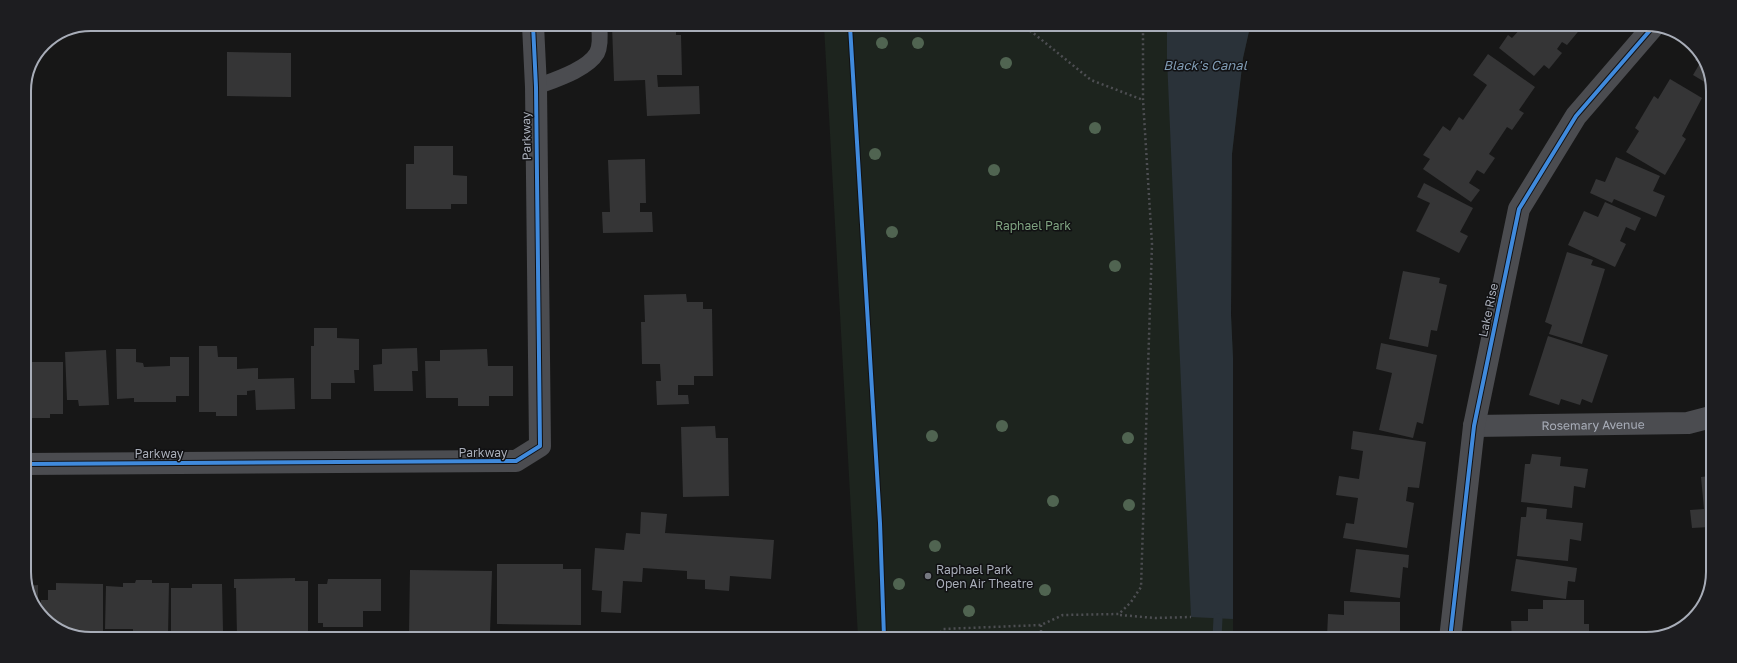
<svg xmlns="http://www.w3.org/2000/svg" width="1737" height="663" font-family="'Golos Text',sans-serif">
<style>
.green{fill:#1d241e}
.water{fill:#2a3239}
.lines{fill:none;stroke-linecap:round;stroke-linejoin:round}
.stream{stroke:#2a3239;stroke-width:9}
.building{fill:#353536}
.path{stroke:#4d4e52;stroke-width:2.5;stroke-dasharray:2 3;stroke-linecap:butt}
.lane{stroke:#4b4c50;stroke-width:16}
.street{stroke:#4b4c50;stroke-width:22}
.cycleway-casing{stroke:#111113;stroke-width:6}
.cycleway{stroke:#408adc;stroke-width:4}
.tree{fill:#506451}
.poi-dot{fill:#757880;stroke:#111113;stroke-width:1.5}
.labels{text-anchor:middle;dominant-baseline:central;stroke-width:3;stroke-linejoin:round;paint-order:stroke}
.street-label{font-size:12px;fill:#a8adb8;stroke:#111113}
.park-label{font-size:12px;fill:#7fa381;stroke:#111113}
.poi-label{font-size:12px;fill:#a8adb8;stroke:#111113;text-anchor:start}
.water-label{font-size:13px;font-style:italic;fill:#7f9bb3;stroke:#111113}
.rim{fill:none;stroke:#a8adb8;stroke-width:2}
</style>
<rect width="100%" height="100%" fill="#171717"/>
<polygon class="green" points="824,26 1250,27 1243,58 1232,154 1231,315 1233,358 1233,638 858,637"/>
<polygon class="water" points="1167,26 1250,27 1243,58 1232,154 1231,315 1233,358 1233,619 1191,617 1167,58"/>
<g class="lines">
<polyline class="stream" points="1217,638 1218,618"/>
</g>
<g class="building">
<polygon points="612,25 676,25 676,35 681,35 682,75 657,75 658,87 699,86 700,114 647,116 645,80 614,81"/>
<polygon points="1522,27 1582,27 1567,45 1562,42 1557,49 1562,53 1549,69 1544,65 1534,76 1499,48 1508,35 1512,38"/>
<polygon points="227,52 291,53 291,97 227,96"/>
<polygon points="1700,52 1713,86 1713,87 1693,75 1700,63 1695,60"/>
<polygon points="1488,54 1535,87 1519,110 1524,113 1512,130 1507,127 1489,154 1495,158 1484,174 1477,170 1469,183 1480,190 1471,202 1423,169 1430,159 1423,155 1443,126 1450,131 1459,117 1463,120 1487,85 1473,75"/>
<polygon points="1670,79 1702,98 1682,136 1686,139 1665,175 1626,152 1639,131 1635,128 1654,96 1658,99"/>
<polygon points="414,146 453,146 453,175 467,176 467,204 451,204 451,209 406,209 406,164 414,164"/>
<polygon points="1616,157 1660,176 1653,191 1665,196 1656,217 1614,199 1612,203 1590,193 1596,179 1605,182"/>
<polygon points="645,159 646,203 640,203 640,212 652,212 653,232 603,233 602,212 610,212 608,160"/>
<polygon points="1424,183 1473,208 1460,232 1468,236 1459,253 1416,231 1430,203 1417,197"/>
<polygon points="1605,202 1641,218 1635,231 1626,227 1620,241 1626,244 1615,267 1568,245 1584,211 1598,217"/>
<polygon points="1567,252 1593,260 1591,265 1605,269 1582,344 1549,334 1552,325 1545,322"/>
<polygon points="1403,271 1440,278 1439,283 1447,285 1437,331 1431,330 1428,347 1389,339"/>
<polygon points="686,294 687,302 703,302 703,309 712,309 713,376 694,376 694,385 678,385 678,395 688,395 689,404 657,405 656,381 661,381 660,364 642,364 641,322 645,322 644,295"/>
<polygon points="314,328 337,328 337,338 359,339 359,370 354,370 355,383 331,383 331,399 311,399 311,346 314,346"/>
<polygon points="1548,336 1608,355 1592,403 1582,399 1580,405 1561,399 1559,405 1529,395"/>
<polygon points="1381,343 1437,355 1423,424 1417,422 1413,438 1379,430 1392,373 1376,369"/>
<polygon points="199,346 217,346 218,357 237,357 237,369 258,368 258,379 294,378 295,409 256,410 255,390 247,391 247,395 237,395 237,416 216,416 216,412 199,412"/>
<polygon points="417,348 418,371 412,371 413,391 374,391 373,365 382,364 382,349"/>
<polygon points="116,349 136,349 136,362 143,363 144,367 170,366 170,357 189,357 189,396 176,396 176,402 134,402 134,398 117,399"/>
<polygon points="487,349 488,366 513,366 513,396 489,396 489,406 458,406 458,398 426,398 425,361 440,361 440,350"/>
<polygon points="106,350 109,405 79,406 78,400 67,400 65,352"/>
<polygon points="32,362 63,362 63,414 50,414 50,418 24,418 24,367 32,367"/>
<polygon points="715,426 716,438 728,438 729,496 683,497 681,427"/>
<polygon points="1353,431 1426,442 1419,488 1408,487 1406,501 1414,503 1407,548 1343,538 1346,523 1354,524 1358,498 1336,495 1339,476 1359,479 1363,451 1351,449"/>
<polygon points="1532,454 1561,457 1560,466 1588,469 1585,488 1574,486 1572,508 1521,502 1525,464 1530,464"/>
<polygon points="1710,476 1710,527 1692,528 1690,510 1704,509 1701,477"/>
<polygon points="1527,507 1547,509 1546,519 1583,523 1581,541 1570,539 1568,561 1517,556 1521,517 1526,517"/>
<polygon points="641,512 667,514 665,533 774,540 771,579 730,576 729,591 705,589 705,580 687,579 687,571 643,568 642,582 623,581 621,613 601,612 602,591 592,590 595,548 624,550 626,533 640,534"/>
<polygon points="1356,549 1409,555 1408,568 1403,567 1400,598 1350,592"/>
<polygon points="1516,559 1577,568 1575,582 1568,581 1566,599 1511,591"/>
<polygon points="497,564 563,564 563,569 581,569 581,625 497,624"/>
<polygon points="410,570 492,571 490,633 479,633 479,636 409,635"/>
<polygon points="295,578 295,581 308,581 308,636 237,636 236,588 234,588 234,579"/>
<polygon points="328,579 381,579 381,611 363,611 363,627 323,627 323,623 318,623 318,584 327,584"/>
<polygon points="136,580 152,580 152,583 169,583 168,636 133,636 133,629 105,629 106,586 123,587 123,583 135,583"/>
<polygon points="56,583 103,584 103,635 78,635 78,634 69,635 41,615 41,600 48,600 48,590 56,590"/>
<polygon points="192,584 222,584 223,631 171,631 171,588 192,588"/>
<polygon points="38,585 38,613 28,586"/>
<polygon points="1543,600 1584,600 1584,624 1589,624 1589,639 1512,639 1511,621 1528,621 1528,609 1543,609"/>
<polygon points="1344,601 1400,602 1400,638 1327,638 1328,614 1344,615"/>
<polygon points="1260,634 1260,638 1236,638 1235,635"/>
</g>
<g class="lines">
<g class="path">
<polyline points="942,26 960,30 972,26"/>
<polyline points="1021,26 1032,32 1091,80 1143,100"/>
<polyline points="1120,615 1155,618 1191,617"/>
<polyline points="1041,625 1041,638"/>
<polyline points="938,637 943,629 1041,625 1063,615 1119,614 1131,602 1141,587 1152,244 1143,100 1143,26"/>
</g>
<path class="lane" d="M 536,87 C 554,80 587,70 597,53 C 601,45 600,34 599,25"/>
<g class="street">
<path id="s1" d="M 1474,426 L 1688,423 L 1711,417"/>
<polyline points="24,464 516,461 540,446 536,87 533,25"/>
<polyline points="1450,639 1474,426 1519,209 1576,116 1652,28"/>
</g>
<defs>
<g id="cycleway">
<polyline points="850,26 880,523 884,637"/>
<polyline points="24,464 516,461 540,446 536,87 533,25"/>
<polyline points="1450,639 1474,426 1519,209 1576,116 1652,28"/>
</g>
</defs>
<use href="#cycleway" class="cycleway-casing"/>
<use href="#cycleway" class="cycleway"/>
</g>
<g class="tree">
<circle cx="882" cy="43" r="6"/>
<circle cx="918" cy="43" r="6"/>
<circle cx="1006" cy="63" r="6"/>
<circle cx="1095" cy="128" r="6"/>
<circle cx="875" cy="154" r="6"/>
<circle cx="994" cy="170" r="6"/>
<circle cx="892" cy="232" r="6"/>
<circle cx="1115" cy="266" r="6"/>
<circle cx="1002" cy="426" r="6"/>
<circle cx="932" cy="436" r="6"/>
<circle cx="1128" cy="438" r="6"/>
<circle cx="1053" cy="501" r="6"/>
<circle cx="1129" cy="505" r="6"/>
<circle cx="935" cy="546" r="6"/>
<circle cx="899" cy="584" r="6"/>
<circle cx="1045" cy="590" r="6"/>
<circle cx="969" cy="611" r="6"/>
</g>
<circle class="poi-dot" cx="928" cy="576" r="4"/>
<g class="labels">
<g class="street-label">
<text transform="translate(526 136) rotate(-91)">Parkway</text>
<text transform="translate(1488 310) rotate(-78)">Lake Rise</text>
<text stroke="none"><textPath href="#s1" startOffset="119">Rosemary Avenue</textPath></text>
<text x="483" y="452">Parkway</text>
<text x="159" y="453">Parkway</text>
</g>
<g class="park-label">
<text x="1033" y="225">Raphael Park</text>
</g>
<g class="poi-label">
<text x="936" y="569">Raphael Park<tspan x="936" dy="14">Open Air Theatre</tspan></text>
</g>
<g class="water-label">
<text x="1205" y="65">Black's Canal</text>
</g>
</g>
<path d="M0 0H1737V663H0ZM91 31H1646A60 60 0 0 1 1706 91V572A60 60 0 0 1 1646 632H91A60 60 0 0 1 31 572V91A60 60 0 0 1 91 31Z" fill="#1d1d20" fill-rule="evenodd"/>
<path class="rim" d="M91 31H1646A60 60 0 0 1 1706 91V572A60 60 0 0 1 1646 632H91A60 60 0 0 1 31 572V91A60 60 0 0 1 91 31Z"/>
</svg>
